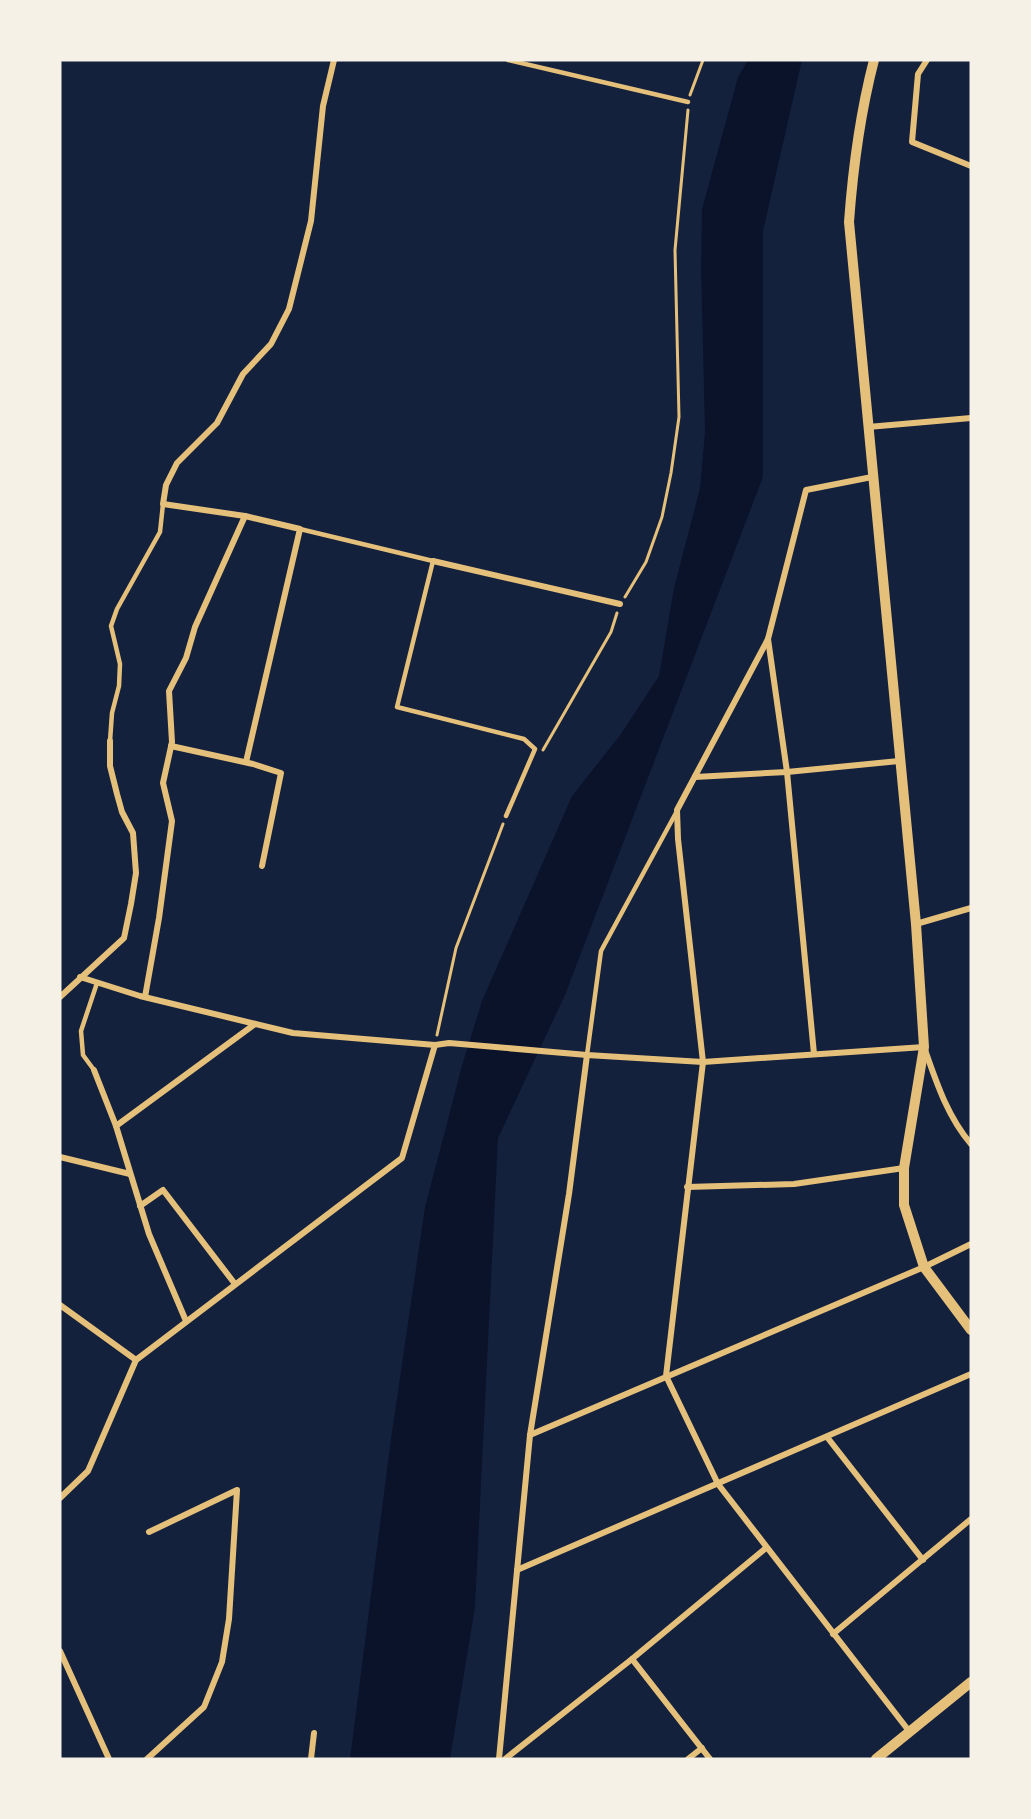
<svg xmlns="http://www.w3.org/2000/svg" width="1031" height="1819" font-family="'PT Sans',sans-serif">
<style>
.water{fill:#0b132b}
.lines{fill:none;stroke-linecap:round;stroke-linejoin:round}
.path{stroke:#e5c07b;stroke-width:3}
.service{stroke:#e5c07b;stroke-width:4.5}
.minor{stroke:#e5c07b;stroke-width:6}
.tertiary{stroke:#e5c07b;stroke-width:10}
</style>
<rect width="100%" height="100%" fill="#14213d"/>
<polygon class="water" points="748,60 802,60 763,231 763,477 565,995 498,1138 475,1607 450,1759 350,1759 390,1446 425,1207 463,1062 482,1001 572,796 621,734 659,676 674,588 700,488 705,432 701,268 702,209 738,77"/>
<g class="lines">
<g class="path">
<polyline points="690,95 703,60"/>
<polyline points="625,597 646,562 662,517 671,473 679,417 675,250 688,110"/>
<polyline points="543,750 611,632 617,613"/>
<polyline points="437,1035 456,948 503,824"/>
</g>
<g class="service">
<polyline points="508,60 688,102"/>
<polyline points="300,529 433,561 397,707 524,739 535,749 506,816"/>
<polyline points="110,741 112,713 119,686 120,664 111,626 117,609 160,532 163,504"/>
<polyline points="587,1055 601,951 677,811"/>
<polyline points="94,1070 83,1055 81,1031 97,983"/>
</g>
<g class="minor">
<polyline points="927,60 918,74 912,142 971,166"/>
<polyline points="868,427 971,418"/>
<polyline points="872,477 806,490 768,639 677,810 678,839 703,1062 666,1376 718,1484 909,1731"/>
<polyline points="433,561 620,604"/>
<polyline points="768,639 787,772 814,1054"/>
<polyline points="171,746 253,764 281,773 262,866"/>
<polyline points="246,762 300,529 245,516 163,504 166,485 177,463 217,423 243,374 271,344 289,309 311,221 323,106 334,60"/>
<polyline points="695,777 787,772 899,761"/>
<polyline points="916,924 971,908"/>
<path d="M 80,977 L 140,996 L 293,1033 L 435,1045 L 449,1043 L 587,1055 L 703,1062 L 924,1047 C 936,1081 947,1116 971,1144"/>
<polyline points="60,997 124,938 131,904 136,873 133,833 122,812 117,794 110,766 110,741"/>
<polyline points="145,997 159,918 172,821 163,783 172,742 169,691 186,658 195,627 245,516"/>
<polyline points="94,1070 116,1126 149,1234 186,1321"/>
<polyline points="116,1126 255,1024"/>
<polyline points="60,1157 130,1174"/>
<polyline points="687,1187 794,1184 904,1168"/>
<polyline points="140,1206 163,1190 235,1284"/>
<polyline points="60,1305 136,1360"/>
<polyline points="530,1435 924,1267 971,1244"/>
<polyline points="827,1437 923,1560"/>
<polyline points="60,1498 88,1471 136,1360 402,1158 435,1045"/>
<polyline points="517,1570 971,1374"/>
<polyline points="833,1634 971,1519"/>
<polyline points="60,1651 109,1759"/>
<polyline points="632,1659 710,1759"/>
<polyline points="147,1759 204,1707 222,1662 229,1619 237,1490 149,1532"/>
<polyline points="311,1759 314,1733"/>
<polyline points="499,1759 530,1435 569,1194 587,1055"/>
<polyline points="505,1759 632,1659 766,1548"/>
<polyline points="688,1759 702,1748"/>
</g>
<g class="tertiary">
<path d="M 874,60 C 860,114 853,167 849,222 L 916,924 L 924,1047 L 904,1168 L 904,1205 L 924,1267 L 971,1330"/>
<polyline points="876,1759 971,1682"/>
</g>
</g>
<rect width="1031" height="1819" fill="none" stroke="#f6f1e7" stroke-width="123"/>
</svg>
